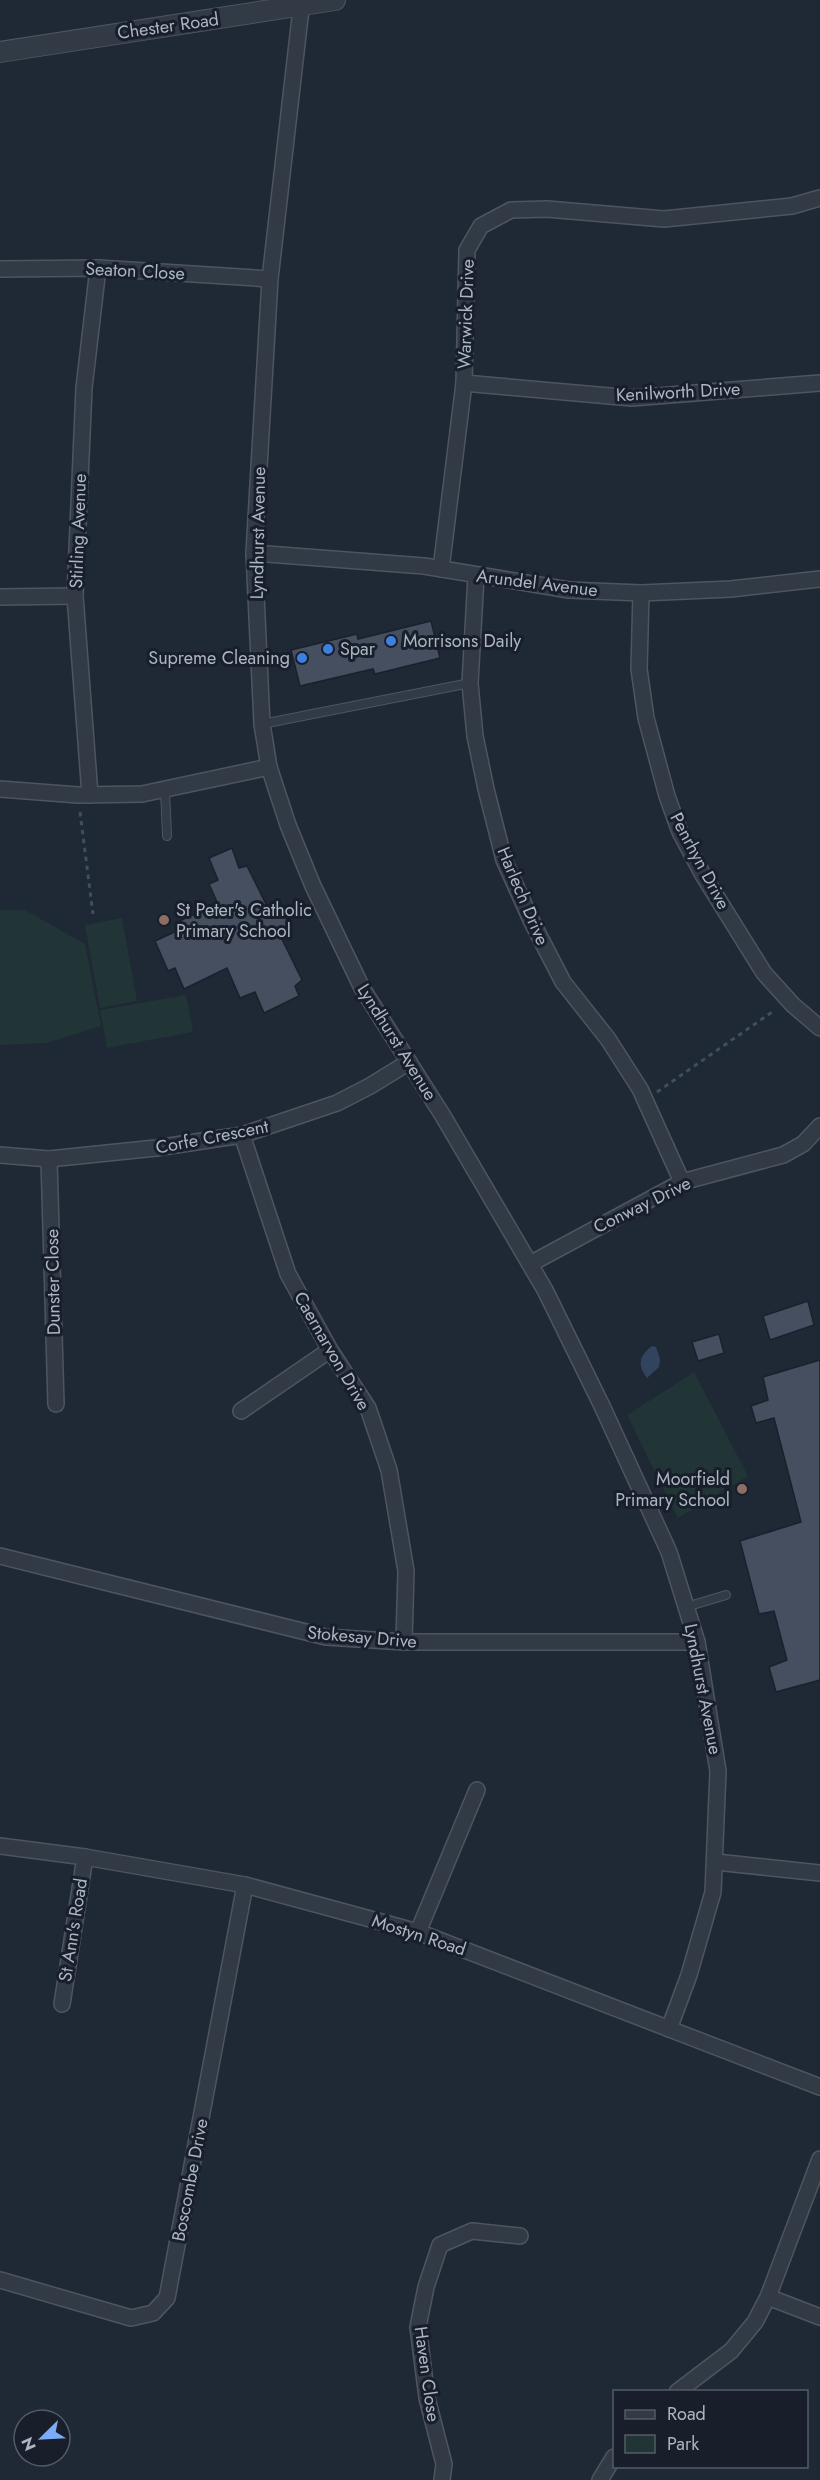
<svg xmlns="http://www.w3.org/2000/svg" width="820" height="2480" font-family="Jost,sans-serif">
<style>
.green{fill:#213436}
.water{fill:#32445d}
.building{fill:#454f60;stroke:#1a212c;stroke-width:1.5}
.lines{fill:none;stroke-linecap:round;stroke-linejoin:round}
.service-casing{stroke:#4d5561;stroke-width:10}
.minor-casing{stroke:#4d5561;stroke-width:18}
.tertiary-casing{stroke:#4d5561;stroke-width:22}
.path{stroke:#3e5154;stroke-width:3;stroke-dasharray:4.5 4.5;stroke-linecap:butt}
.service{stroke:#323a46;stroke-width:8}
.minor{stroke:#323a46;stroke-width:15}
.tertiary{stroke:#323a46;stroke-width:20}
.shop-dot{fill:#3f7fe0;stroke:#181f2a;stroke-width:2}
.education-dot{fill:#8d6e63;stroke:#181f2a;stroke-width:2}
.labels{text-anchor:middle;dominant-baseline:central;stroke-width:6;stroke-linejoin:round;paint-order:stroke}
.street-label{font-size:18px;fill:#acb5c3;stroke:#181f2a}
.poi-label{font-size:18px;fill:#acb5c3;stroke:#181f2a;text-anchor:start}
</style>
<rect width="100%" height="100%" fill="#1f2835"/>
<g class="green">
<polygon points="0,910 25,910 85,944 101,1026 47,1043 0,1045"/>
<polygon points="122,918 137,1001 100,1008 85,925"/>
<polygon points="186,995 193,1032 107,1048 100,1010"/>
<polygon points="694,1372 748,1476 678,1518 627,1415"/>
</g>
<path class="water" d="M 652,1346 L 656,1347 L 660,1359 L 659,1367 L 647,1378 C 637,1365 639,1356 652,1346 Z"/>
<g class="building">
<polygon points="431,621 440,658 375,674 373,669 300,686 291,650 357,634 358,639"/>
<polygon points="232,848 239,868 247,866 269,910 280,905 290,927 279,933 302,980 295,986 299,996 264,1013 255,992 240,998 227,968 184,989 175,968 168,971 155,941 179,930 177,922 218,904 209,884 218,880 209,858"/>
<polygon points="808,1301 814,1325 770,1340 763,1316"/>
<polygon points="719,1334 724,1353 698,1361 692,1342"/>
<polygon points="820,1360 820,1680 776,1692 769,1667 787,1660 774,1611 759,1614 740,1541 801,1522 774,1418 756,1423 751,1406 768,1400 763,1377"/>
</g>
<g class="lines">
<defs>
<g id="service">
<polyline points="262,724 470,683"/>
<polyline points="165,790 167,836"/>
<polyline points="686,1607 726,1595"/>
</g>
<g id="minor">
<polyline points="302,0 270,279 254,553 262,724 269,767 288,825 313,886 362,988 443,1116 545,1290 602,1406 669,1552 697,1642 718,1771 713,1892 689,1975 669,2029"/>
<polyline points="0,269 98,268 270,279"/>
<polyline points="464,383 632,398 820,383"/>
<polyline points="254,553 424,566 569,590 641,593 731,589 820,579"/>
<polyline points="441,569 464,383 467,250 481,226 511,210 547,209 664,219 792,206 820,198"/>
<polyline points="476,576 470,683 475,736 486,789 504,860 531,920 563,982 608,1039 640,1089 682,1182"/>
<polyline points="641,593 639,669 646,718 667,796 680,832 703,875 764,973 793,1005 820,1028"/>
<polyline points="0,597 75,596"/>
<polyline points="0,789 78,795 142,794 269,767"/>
<polyline points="90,795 75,596 84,388 98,268"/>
<polyline points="242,1135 288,1274 330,1350 368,1408 389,1470 406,1571 404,1642"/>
<polyline points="0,1155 49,1159 156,1148 242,1135 337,1103 370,1086 409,1062"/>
<polyline points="49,1159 56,1404"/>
<polyline points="530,1264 682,1182 783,1155 803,1144 820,1126"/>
<polyline points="241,1411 330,1350"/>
<polyline points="0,1556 326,1637 404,1642 697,1642"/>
<polyline points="0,1846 85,1857 245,1885 418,1932 820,2087"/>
<polyline points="716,1862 820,1873"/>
<polyline points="418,1932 477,1790"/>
<polyline points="62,2004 85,1857"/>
<polyline points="0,2280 131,2318 153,2313 167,2298 245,1885"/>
<polyline points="768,2297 820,2317"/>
<polyline points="677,2392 731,2351 755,2322 768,2297 820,2159"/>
<polyline points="442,2480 444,2464 427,2398 418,2327 426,2287 440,2245 472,2231 520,2236"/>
<polyline points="600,2480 614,2457"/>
</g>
<polyline id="tertiary" points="0,52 335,0"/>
</defs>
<use href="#service" class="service-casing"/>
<use href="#minor" class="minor-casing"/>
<use href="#tertiary" class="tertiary-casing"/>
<g class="path">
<polyline points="80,812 93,914"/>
<polyline points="657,1092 775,1010"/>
</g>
<use href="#service" class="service"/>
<use href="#minor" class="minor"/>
<use href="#tertiary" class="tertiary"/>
</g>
<g class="shop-dot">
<circle cx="391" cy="641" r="6"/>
<circle cx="328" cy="649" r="6"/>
<circle cx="302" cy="658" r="6"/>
</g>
<g class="education-dot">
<circle cx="164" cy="920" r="6"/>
<circle cx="742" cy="1489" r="6"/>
</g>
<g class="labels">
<g class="street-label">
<text transform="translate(168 26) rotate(-8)">Chester Road</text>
<text transform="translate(135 271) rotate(3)">Seaton Close</text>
<text transform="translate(466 314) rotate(-88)">Warwick Drive</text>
<text transform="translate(678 392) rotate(-3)">Kenilworth Drive</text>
<text transform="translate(78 531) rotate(-88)">Stirling Avenue</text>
<text transform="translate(258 533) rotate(-89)">Lyndhurst Avenue</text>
<text transform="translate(537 583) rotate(7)">Arundel Avenue</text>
<text transform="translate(700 861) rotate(62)">Penrhyn Drive</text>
<text transform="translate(523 896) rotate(67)">Harlech Drive</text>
<text transform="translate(397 1042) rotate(58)">Lyndhurst Avenue</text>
<text transform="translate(212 1137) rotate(-11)">Corfe Crescent</text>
<text transform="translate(642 1205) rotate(-26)">Conway Drive</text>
<text transform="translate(53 1282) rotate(-91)">Dunster Close</text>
<text transform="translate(332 1351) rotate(60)">Caernarvon Drive</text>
<text transform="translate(362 1637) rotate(5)">Stokesay Drive</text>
<text transform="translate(703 1689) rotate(79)">Lyndhurst Avenue</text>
<text transform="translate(73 1930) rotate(-81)">St Ann's Road</text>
<text transform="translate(419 1935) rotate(18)">Mostyn Road</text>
<text transform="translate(190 2180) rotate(-79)">Boscombe Drive</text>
<text transform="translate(427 2374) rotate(82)">Haven Close</text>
</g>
<g class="poi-label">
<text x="403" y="641">Morrisons Daily</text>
<text x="340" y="649">Spar</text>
<text x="290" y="658" text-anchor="end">Supreme Cleaning</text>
<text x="176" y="910">St Peter's Catholic<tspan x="176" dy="21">Primary School</tspan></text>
<text x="730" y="1479" text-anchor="end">Moorfield<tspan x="730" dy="21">Primary School</tspan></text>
</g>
</g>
<rect x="613" y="2390" width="195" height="78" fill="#181f2a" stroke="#535b67" stroke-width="1.5"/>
<rect x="625" y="2410" width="30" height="9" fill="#323a46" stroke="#535b67" stroke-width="1.5"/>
<text x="667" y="2420" font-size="18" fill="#acb5c3">Road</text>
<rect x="625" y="2435" width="30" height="18" fill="#213436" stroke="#535b67" stroke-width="1.5"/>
<text x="667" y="2450" font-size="18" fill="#acb5c3">Park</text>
<g transform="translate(42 2438) rotate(246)"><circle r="28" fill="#181f2a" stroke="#535b67" stroke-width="1.5"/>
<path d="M0-4.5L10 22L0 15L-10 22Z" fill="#7cacf8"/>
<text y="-9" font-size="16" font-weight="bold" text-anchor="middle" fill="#acb5c3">N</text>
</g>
</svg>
